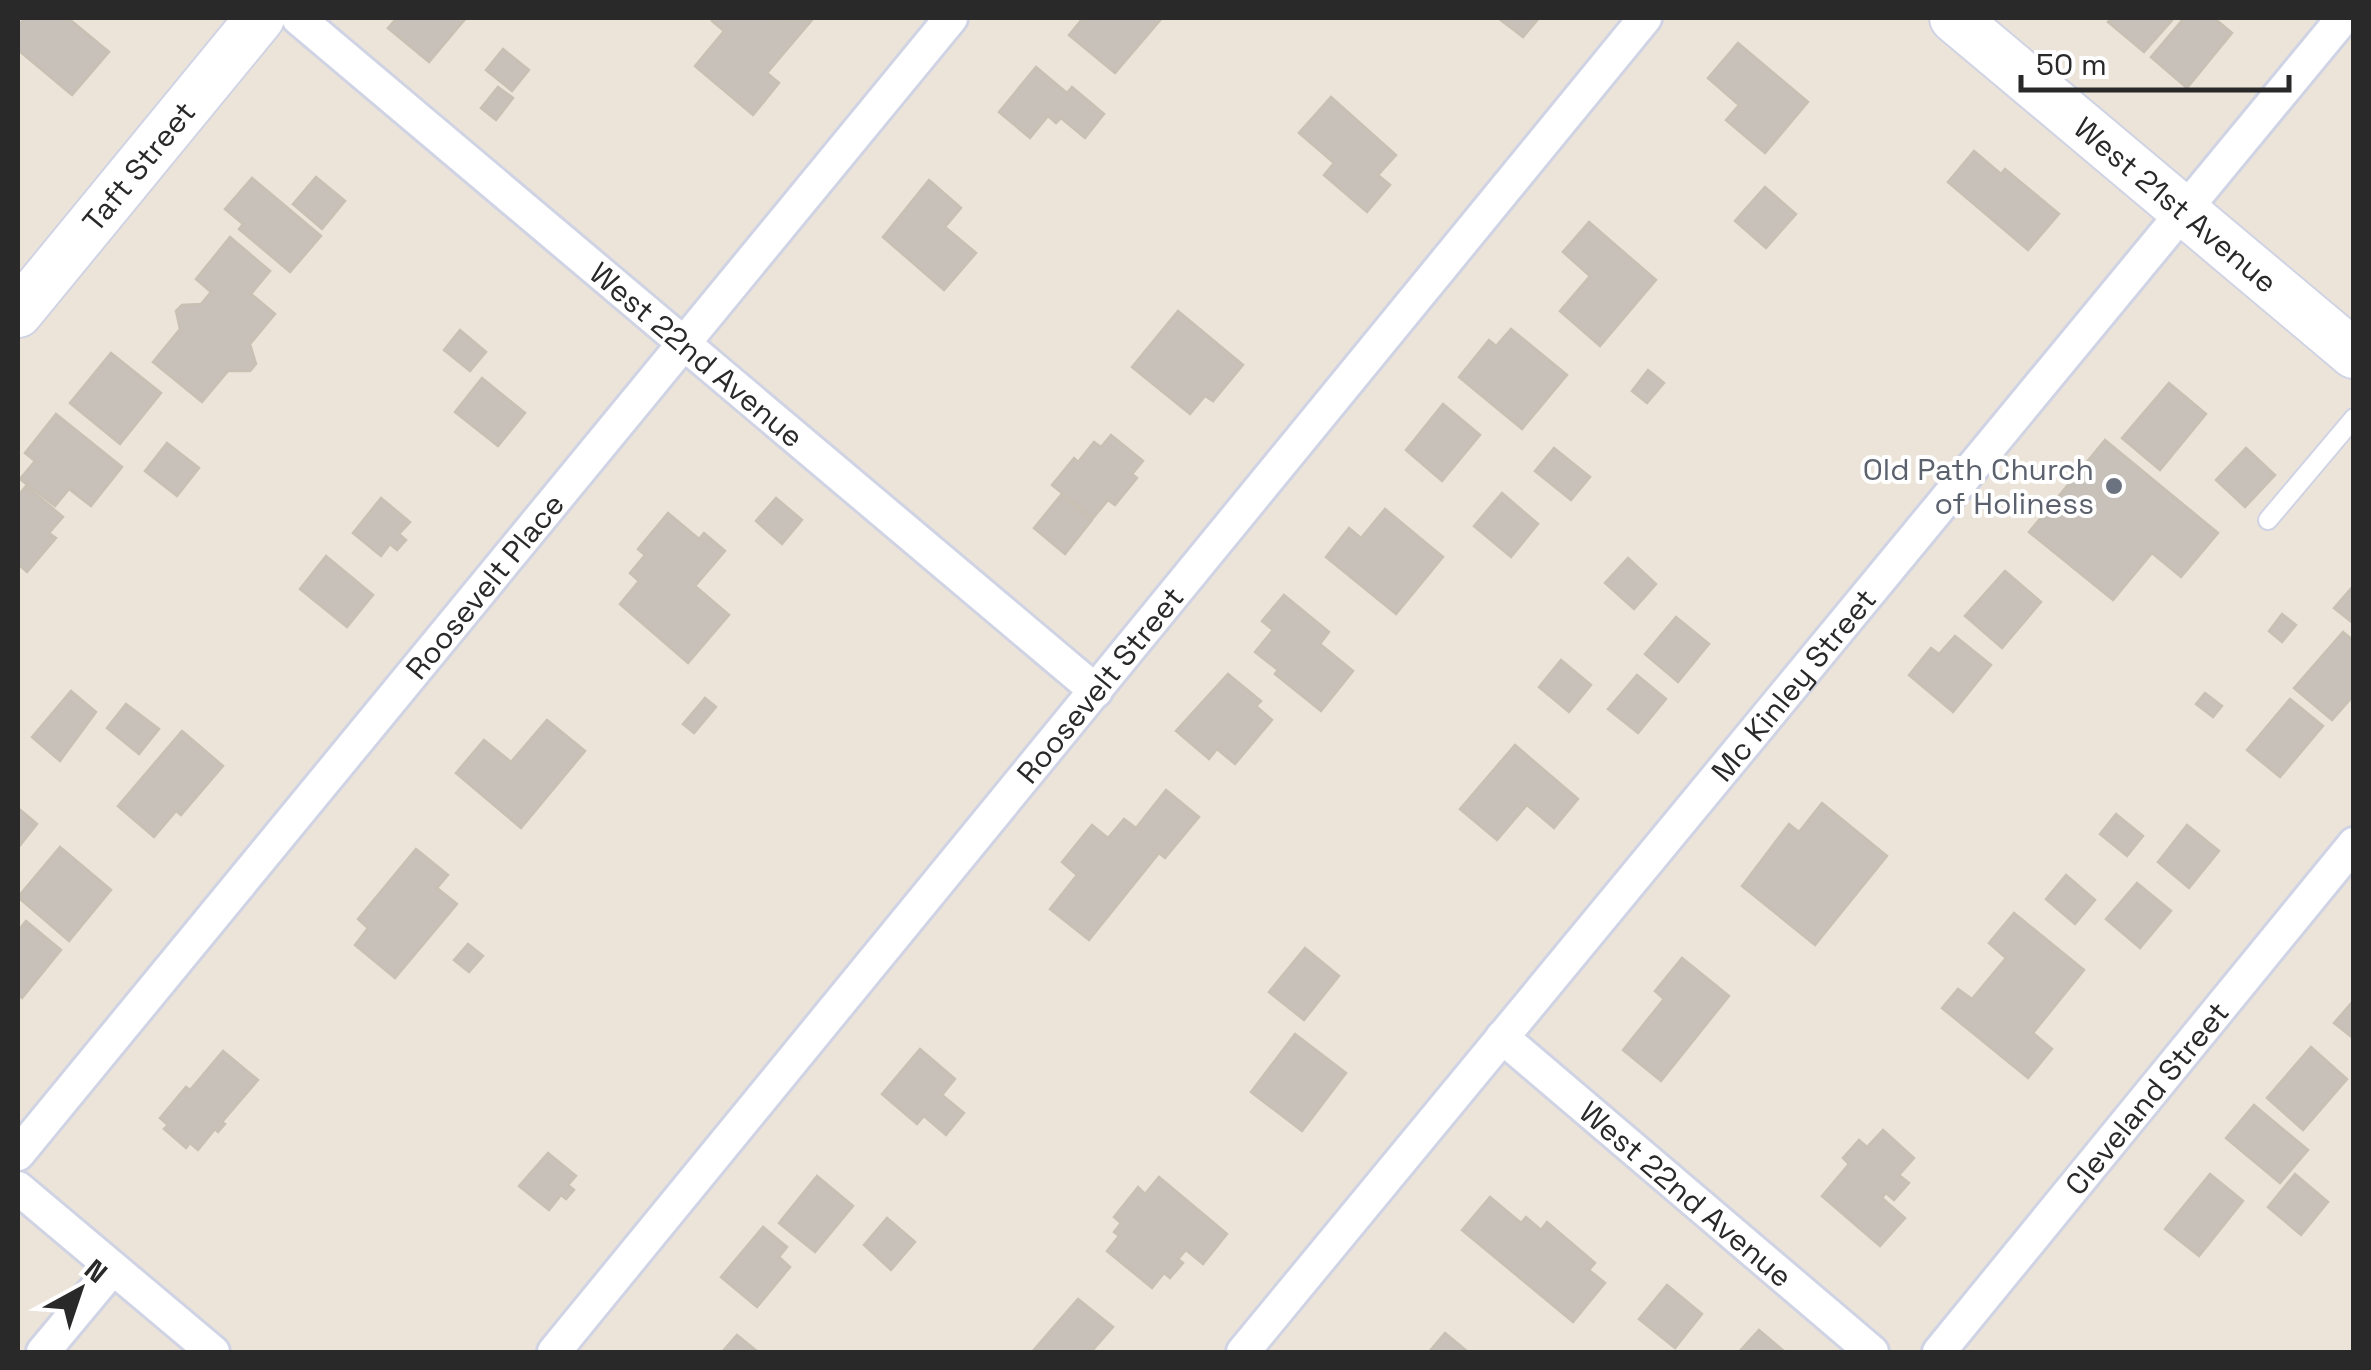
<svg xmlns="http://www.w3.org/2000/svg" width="2371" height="1370" font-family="'Space Grotesk',sans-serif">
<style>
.building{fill:#c7c1b9;stroke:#c7c0b3;stroke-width:2.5}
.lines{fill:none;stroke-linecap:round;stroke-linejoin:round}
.lane-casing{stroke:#cfd3e3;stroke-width:22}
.street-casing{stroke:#cfd3e3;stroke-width:38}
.secondary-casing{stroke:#cfd3e3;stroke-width:52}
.lane{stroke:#fff;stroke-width:18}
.street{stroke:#fff;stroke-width:32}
.secondary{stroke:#fff;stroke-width:48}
.worship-dot{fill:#6b7280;stroke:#fff;stroke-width:4}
.labels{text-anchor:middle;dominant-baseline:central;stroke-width:8;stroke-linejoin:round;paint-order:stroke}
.street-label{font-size:30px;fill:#292929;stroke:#fff}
.worship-label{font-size:30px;fill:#5b616d;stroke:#fff;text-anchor:end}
</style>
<rect width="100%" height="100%" fill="#ece4d9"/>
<g class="building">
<polygon points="25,18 68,18 109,52 72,95 18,50 18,26"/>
<polygon points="397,18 466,18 429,62 388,28"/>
<polygon points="715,18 812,20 767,73 779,83 753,115 695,66 724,31 712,21"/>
<polygon points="1083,18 1162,18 1115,73 1069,35"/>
<polygon points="1498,18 1539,18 1523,37"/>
<polygon points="2112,18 2174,18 2144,52 2108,22"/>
<polygon points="2184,18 2214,18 2232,33 2187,88 2151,57"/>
<polygon points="1738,43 1808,102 1765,153 1726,120 1739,105 1708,78"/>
<polygon points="503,49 529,70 512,91 486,70"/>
<polygon points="1036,67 1067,93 1072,87 1104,114 1085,138 1061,118 1056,123 1048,116 1030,138 999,112"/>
<polygon points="498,87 513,98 496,120 481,108"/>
<polygon points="1331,97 1396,155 1378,175 1390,185 1367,212 1324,175 1334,163 1299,133"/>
<polygon points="1974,151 2001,174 2005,169 2059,214 2028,250 1948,182"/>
<polygon points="316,177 345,201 322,229 293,204"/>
<polygon points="252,178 321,236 290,272 239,229 243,224 225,209"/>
<polygon points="929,180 961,208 945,227 976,253 944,290 883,237"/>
<polygon points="1765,187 1796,214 1766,248 1735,221"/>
<polygon points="1589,222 1656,280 1600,346 1560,311 1590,276 1563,252"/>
<polygon points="230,237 270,271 251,294 275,314 250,344 256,364 250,371 228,371 202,402 153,362 180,329 176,311 182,305 201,304 211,292 196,279"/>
<polygon points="1178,311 1243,365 1213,401 1205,396 1190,414 1132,367"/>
<polygon points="1511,329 1567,375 1522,429 1459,377 1489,340 1496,346"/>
<polygon points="460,330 486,352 470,371 444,350"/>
<polygon points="111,353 161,393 120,444 70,403"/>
<polygon points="1648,370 1664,383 1647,403 1632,391"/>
<polygon points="482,378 525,413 498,446 455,412"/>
<polygon points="2169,383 2206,414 2160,470 2122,438"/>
<polygon points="1443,404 1480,435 1442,481 1406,450"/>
<polygon points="56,414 122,467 91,506 69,489 55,506 20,479 35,461 25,453"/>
<polygon points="1111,435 1143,461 1132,474 1137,478 1115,505 1108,500 1093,518 1052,485 1074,458 1078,462 1094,442 1101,447"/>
<polygon points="2105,440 2218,533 2181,577 2152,553 2113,600 2029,532"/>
<polygon points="167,443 199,468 177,496 145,471"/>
<polygon points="1554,448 1590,477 1571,500 1535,471"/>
<polygon points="2246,448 2275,475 2245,507 2216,480"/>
<polygon points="26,486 63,517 49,533 56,538 27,572 18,564 18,496"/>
<polygon points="1502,493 1538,524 1511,557 1474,526"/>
<polygon points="1061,495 1092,520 1065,554 1034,528"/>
<polygon points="381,498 410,522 399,534 406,540 397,550 390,544 381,556 353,533"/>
<polygon points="776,498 802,520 782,544 756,521"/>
<polygon points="1385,509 1443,557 1396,614 1326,557 1349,528 1361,538"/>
<polygon points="668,513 699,539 704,533 725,551 695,586 729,615 688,663 620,604 639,581 630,573 645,555 638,549"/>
<polygon points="326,556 373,595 347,627 300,589"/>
<polygon points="1628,558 1656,584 1634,609 1605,583"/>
<polygon points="2005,571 2041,602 2002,648 1965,616"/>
<polygon points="2354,585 2354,624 2334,608"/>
<polygon points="1284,595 1329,632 1320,644 1353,671 1321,711 1275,674 1278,670 1255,652 1273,630 1262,621"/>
<polygon points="2282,614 2296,625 2282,642 2269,631"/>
<polygon points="1676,617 1709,644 1678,682 1645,654"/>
<polygon points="2343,632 2354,641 2354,695 2332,720 2294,688"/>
<polygon points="1955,636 1991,665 1953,712 1909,675 1931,648 1939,654"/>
<polygon points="1561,660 1591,685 1569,712 1539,687"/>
<polygon points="1228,674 1261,701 1256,706 1272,720 1235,764 1217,749 1209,759 1176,731"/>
<polygon points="1637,675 1666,699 1638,733 1608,709"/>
<polygon points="71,691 96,712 60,761 32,737"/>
<polygon points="2205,693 2222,706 2213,717 2196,704"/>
<polygon points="705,698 716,707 694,733 683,724"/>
<polygon points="2290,699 2323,726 2280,777 2247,750"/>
<polygon points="126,704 159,729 139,754 107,728"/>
<polygon points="547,720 585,751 521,828 456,773 484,740 511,762"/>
<polygon points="182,731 223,766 181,815 176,811 154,837 118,806"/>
<polygon points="1515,745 1578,799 1554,828 1527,805 1497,840 1460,809"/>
<polygon points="1166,790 1199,817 1165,858 1159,853 1089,940 1050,909 1077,875 1062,862 1092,825 1108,838 1124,819 1136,828"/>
<polygon points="1822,803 1887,856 1815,945 1742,886 1789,824 1799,832"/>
<polygon points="18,808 37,824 18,848"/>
<polygon points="2116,814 2143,836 2127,856 2100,834"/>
<polygon points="2187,825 2219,851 2189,888 2158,862"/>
<polygon points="60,847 111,890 69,941 18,897"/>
<polygon points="416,849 448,875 437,888 457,904 395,978 355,945 368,928 358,919"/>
<polygon points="2066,875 2095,900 2075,924 2046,899"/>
<polygon points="2137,883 2171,911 2140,948 2106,919"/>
<polygon points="2014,913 2084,970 2033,1033 2052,1049 2028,1078 1942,1008 1958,989 1972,999 2006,958 1989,943"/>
<polygon points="26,921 61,950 22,998 18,995 18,931"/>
<polygon points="468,944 483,956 469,972 454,960"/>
<polygon points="1305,948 1339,976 1304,1020 1269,992"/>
<polygon points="1682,958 1729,996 1661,1081 1623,1050 1664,999 1655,991"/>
<polygon points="2354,1000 2354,1039 2334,1023"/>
<polygon points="1295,1034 1346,1073 1302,1131 1251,1092"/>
<polygon points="2311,1047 2347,1079 2303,1130 2267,1098"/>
<polygon points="920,1049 955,1079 942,1095 964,1113 946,1135 924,1116 917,1124 882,1094"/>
<polygon points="223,1051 258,1080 222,1122 225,1124 218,1132 215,1129 198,1150 190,1143 186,1148 164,1129 168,1125 160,1118 186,1087 190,1090"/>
<polygon points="2254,1105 2308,1150 2280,1183 2226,1138"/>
<polygon points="1883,1130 1914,1158 1899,1175 1909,1183 1894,1200 1886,1193 1882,1198 1905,1218 1880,1246 1822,1196 1849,1164 1843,1158 1859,1140 1867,1147"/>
<polygon points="548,1153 576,1176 568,1185 574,1190 566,1199 561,1195 549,1210 519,1186"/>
<polygon points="2210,1174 2243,1201 2199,1256 2165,1229"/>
<polygon points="2295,1174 2328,1202 2301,1235 2268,1207"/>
<polygon points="817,1176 853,1206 815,1252 779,1223"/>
<polygon points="1159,1177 1227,1234 1203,1264 1186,1250 1178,1259 1183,1263 1170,1278 1164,1273 1152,1288 1107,1251 1119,1236 1114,1232 1121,1223 1114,1217 1138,1187 1145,1194"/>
<polygon points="1490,1197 1521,1223 1526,1217 1541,1230 1547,1222 1595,1263 1589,1270 1605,1283 1573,1322 1462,1230"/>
<polygon points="887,1218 915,1242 891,1270 864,1245"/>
<polygon points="763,1227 787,1247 779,1257 790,1267 757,1307 721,1277"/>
<polygon points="1667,1285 1702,1314 1675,1348 1639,1319"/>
<polygon points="1078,1299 1113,1327 1091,1352 1032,1352"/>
<polygon points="1759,1330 1785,1352 1739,1352"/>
<polygon points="1445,1333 1468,1352 1429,1352"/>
<polygon points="737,1335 758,1352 722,1352"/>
</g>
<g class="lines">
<defs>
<polyline id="lane" points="2268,520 2354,418"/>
<g id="street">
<path id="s1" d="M 298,18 L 1096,691"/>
<path id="s2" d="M 1502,1037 L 1872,1352"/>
<path id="s3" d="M 18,1154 L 951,18"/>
<polyline points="18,1188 213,1352"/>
<polyline points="43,1352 113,1268"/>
<path id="s4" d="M 554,1352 L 1645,18"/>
<path id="s5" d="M 1243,1352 L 2343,18"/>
<path id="s6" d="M 1939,1352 L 2354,844"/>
</g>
<g id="secondary">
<path id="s7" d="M 1954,18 L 2354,354"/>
<path id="s8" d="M 18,313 L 260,18"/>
</g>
</defs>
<use href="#lane" class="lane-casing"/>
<use href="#street" class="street-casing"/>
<use href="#secondary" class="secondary-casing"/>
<use href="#lane" class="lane"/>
<use href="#street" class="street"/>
<use href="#secondary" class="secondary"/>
</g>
<circle class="worship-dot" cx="2114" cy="486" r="10"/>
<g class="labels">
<g class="street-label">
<text stroke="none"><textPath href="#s8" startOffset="190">Taft Street</textPath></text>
<text stroke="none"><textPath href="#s7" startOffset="290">West 21st Avenue</textPath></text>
<text stroke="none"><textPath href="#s1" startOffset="522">West 22nd Avenue</textPath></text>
<text stroke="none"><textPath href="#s3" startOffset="735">Roosevelt Place</textPath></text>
<text stroke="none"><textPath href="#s5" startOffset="865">Mc Kinley Street</textPath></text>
<text stroke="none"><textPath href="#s4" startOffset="862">Roosevelt Street</textPath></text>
<text stroke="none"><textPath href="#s6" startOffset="328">Cleveland Street</textPath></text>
<text stroke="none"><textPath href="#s2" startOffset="242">West 22nd Avenue</textPath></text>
</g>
<g class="worship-label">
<text x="2094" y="469">Old Path Church<tspan x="2094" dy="34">of Holiness</tspan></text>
</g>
</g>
<rect width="2371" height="1370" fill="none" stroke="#292929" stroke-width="40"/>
<g transform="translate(80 1290) rotate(40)" stroke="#ffffff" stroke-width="8" paint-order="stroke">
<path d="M0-8L18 38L0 25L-18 38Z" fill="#292929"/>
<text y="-15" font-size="28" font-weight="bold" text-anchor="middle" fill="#292929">N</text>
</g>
<path d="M2021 75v15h268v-15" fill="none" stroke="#292929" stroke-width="5"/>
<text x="2036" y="75" font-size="30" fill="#292929" stroke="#ffffff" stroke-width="8" paint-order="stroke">50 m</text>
</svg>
